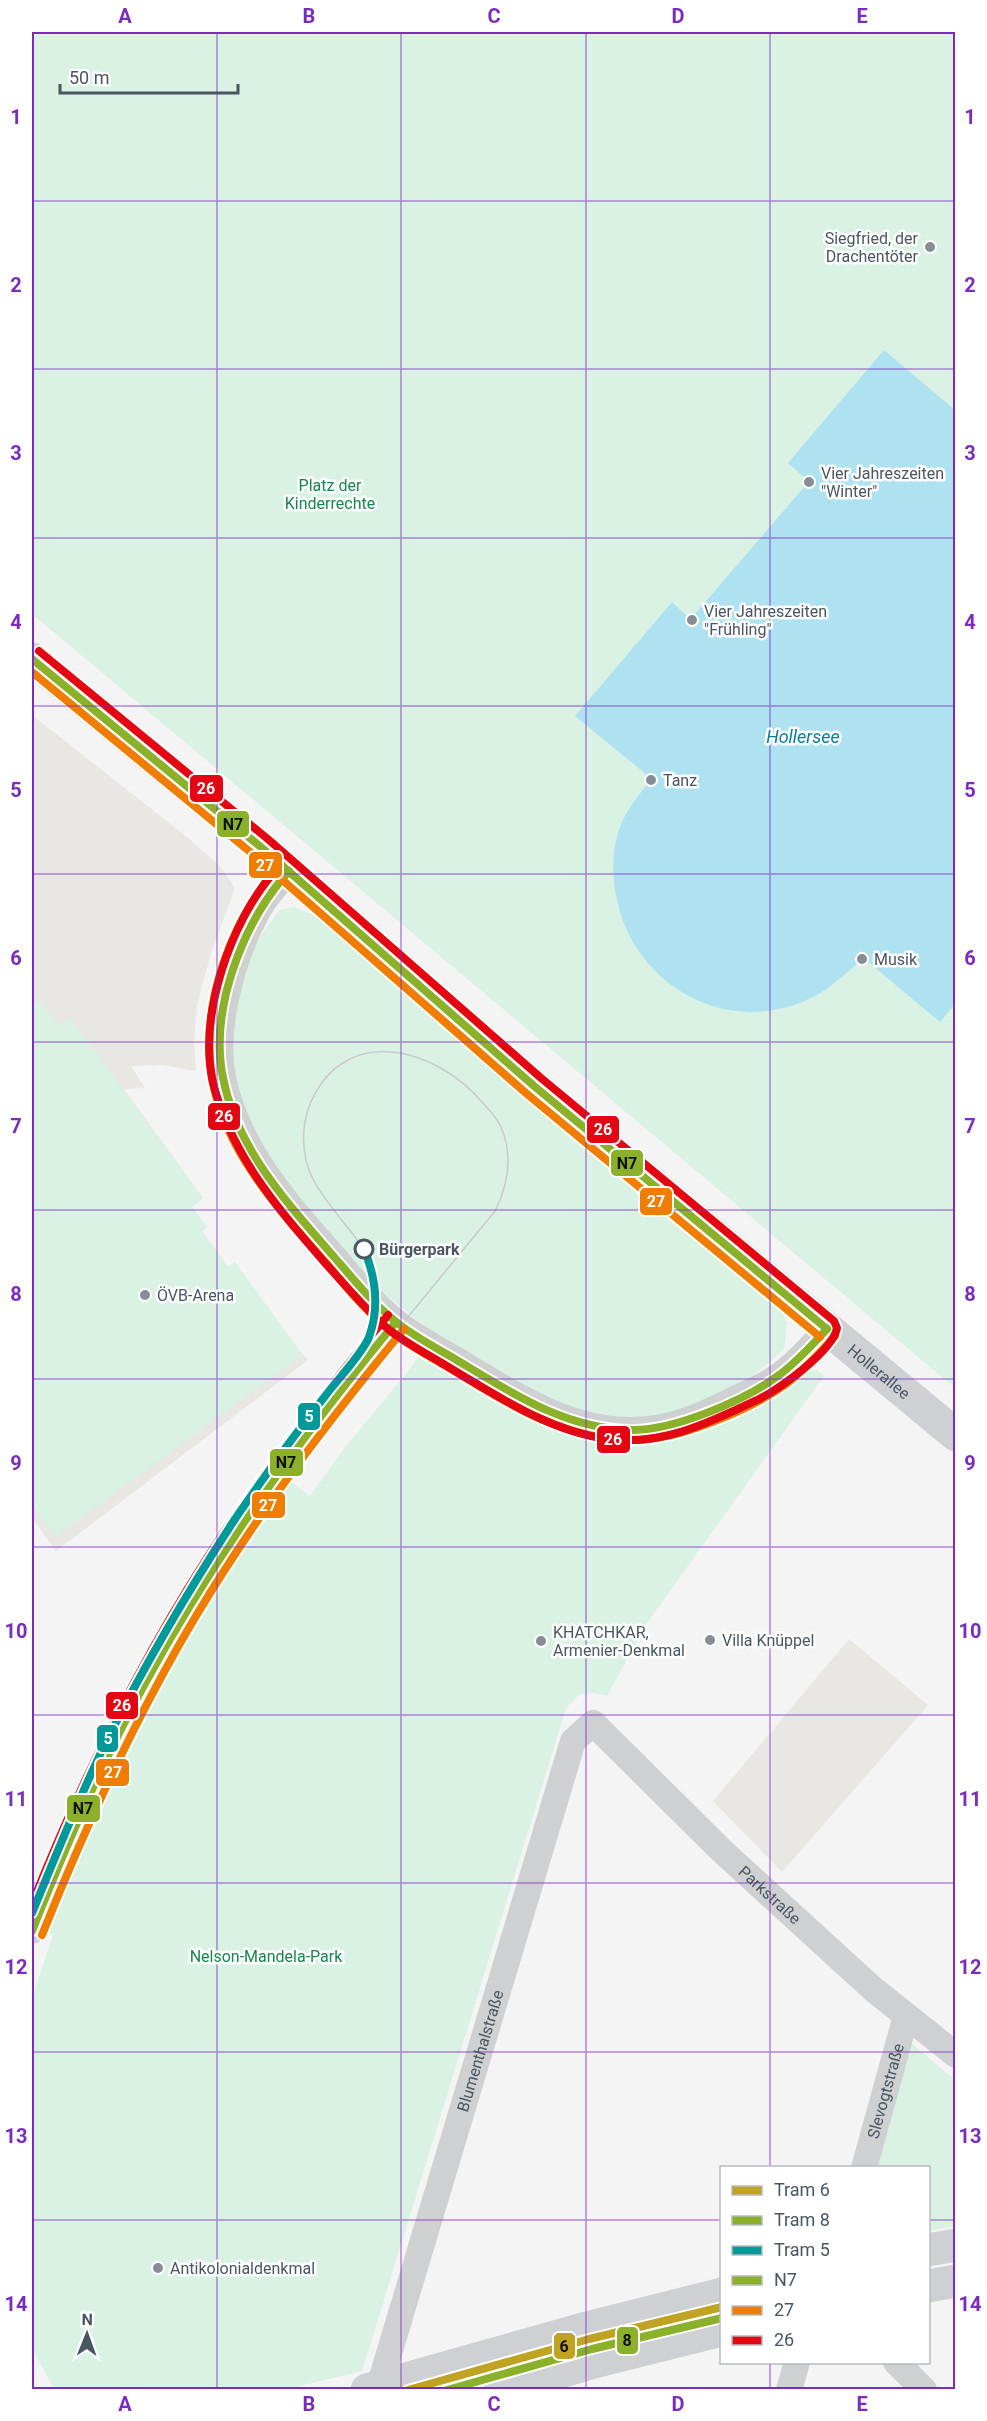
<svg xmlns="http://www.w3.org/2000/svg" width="987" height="2421" font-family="Roboto,sans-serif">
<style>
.commercial{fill:#e8e7e3}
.green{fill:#d9f2e3}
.water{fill:#aee2f0}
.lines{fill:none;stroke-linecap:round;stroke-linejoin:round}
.minor{stroke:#ced0d2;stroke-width:26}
.secondary{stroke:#ced0d4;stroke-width:33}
.tram{stroke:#c9cacc;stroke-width:1.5}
.bus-1-casing{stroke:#fff;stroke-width:12}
.bus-2-casing{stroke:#fff;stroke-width:12}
.bus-3-casing{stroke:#fff;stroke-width:12}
.bus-1{stroke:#8ab129;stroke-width:8}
.bus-2{stroke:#ef7d00;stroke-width:8}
.bus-3{stroke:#e30613;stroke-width:8}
.tram-1-casing{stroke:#fff;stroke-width:12}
.tram-2-casing{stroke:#fff;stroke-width:12}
.tram-3-casing{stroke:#fff;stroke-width:12}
.tram-1{stroke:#c0a322;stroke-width:8}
.tram-2{stroke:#8ab129;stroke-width:8}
.tram-3{stroke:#099;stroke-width:8}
.grid{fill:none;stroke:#7b2cbf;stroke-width:1.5;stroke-opacity:0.55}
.poi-dot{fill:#868d94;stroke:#fff;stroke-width:2}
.stop-dot{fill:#fff;stroke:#4a5661;stroke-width:3}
.labels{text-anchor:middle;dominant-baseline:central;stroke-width:5;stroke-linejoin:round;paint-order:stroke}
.poi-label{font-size:16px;fill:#4a5661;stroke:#fff;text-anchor:start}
.park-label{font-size:16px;fill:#17864f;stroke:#fff}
.stop-label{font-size:16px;font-weight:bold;fill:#4a5661;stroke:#fff;text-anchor:start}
.street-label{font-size:16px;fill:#4a5661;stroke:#fff}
.water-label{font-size:18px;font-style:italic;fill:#0c7c9b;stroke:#fff}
.line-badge{stroke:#fff;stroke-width:2}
.badge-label{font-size:16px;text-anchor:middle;font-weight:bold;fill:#fff}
.pale-badge-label{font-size:16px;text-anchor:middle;font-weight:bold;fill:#111}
.neatline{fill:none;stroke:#7b2cbf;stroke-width:2}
.grid-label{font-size:20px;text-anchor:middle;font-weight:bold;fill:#7b2cbf}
</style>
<rect width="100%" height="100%" fill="#f4f4f4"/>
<g class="commercial">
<polygon points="32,715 187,837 221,867 235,888 211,953 197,1005 194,1041 196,1071 163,1065 131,1066 145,1088 124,1089 203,1198 192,1207 207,1227 202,1231 228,1267 308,1360 56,1551 32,1518"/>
<polygon points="849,1639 928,1705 782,1872 713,1801"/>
</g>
<g class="green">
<polygon points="32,32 955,32 955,1388 32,614"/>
<polygon points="294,907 312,914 783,1311 787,1324 784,1350 754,1375 709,1401 657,1418 594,1418 517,1386 421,1324 383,1292 361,1270 278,1175 251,1130 234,1082 230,1028 243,975 259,939 279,910"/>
<polygon points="32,998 35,1003 39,1000 59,1026 70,1017 203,1198 192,1207 207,1227 202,1231 228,1267 235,1262 303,1355 55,1537 32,1505"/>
<polygon points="422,1349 624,1439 678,1440 733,1419 782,1392 807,1372 817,1370 824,1376 647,1623 607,1696 594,1693 580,1694 566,1708 362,2371 287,2389 54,2389 32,2349 32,1998 53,1935 44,1931 98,1804 178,1649 286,1478 310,1496 346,1446 413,1365"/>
<polygon points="911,2043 955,2080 955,2226 929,2231 928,2168 875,2168"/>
</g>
<path class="water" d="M 884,350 L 955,410 L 955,1004 L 940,1022 L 867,961 L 870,958 L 861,951 L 854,959 L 858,963 L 857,964 C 843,976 829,989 813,997 C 728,1040 632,985 616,895 C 612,873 612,849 620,827 C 626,811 636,798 647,785 L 650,787 L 656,779 L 648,773 L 647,775 L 575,716 L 672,602 L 688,617 L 685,622 L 693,628 L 700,620 L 694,615 L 805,486 L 809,489 L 815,482 L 808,475 L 805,478 L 788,463 Z"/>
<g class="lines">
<g class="minor">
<path d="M 289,871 C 278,883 266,896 258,911 C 233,956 213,1027 223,1078 C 238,1150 288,1205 335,1258 C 354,1280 373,1303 395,1321 C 413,1336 435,1347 455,1359 C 510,1392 567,1431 633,1430 C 672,1430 705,1414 739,1397 C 750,1392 761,1387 771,1381 C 793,1367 810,1348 827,1329"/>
<path d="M 32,1931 C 117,1705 239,1505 396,1322"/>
<path id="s1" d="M 864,2168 L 906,2016"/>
<polyline points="896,2362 924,2390"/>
<path id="s2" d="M 379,2387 L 573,1741 L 593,1723 L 721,1850 L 873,1989 L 956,2055"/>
<polyline points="789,2390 797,2362"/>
</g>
<g class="secondary">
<path id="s3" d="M 32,659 L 262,848 L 534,1086 L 956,1435"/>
<polyline points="928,2250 956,2245"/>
<polyline points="928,2286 956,2281"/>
<polyline points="367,2390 587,2328 722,2294"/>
<polyline points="500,2390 594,2362 722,2330"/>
</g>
<path class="tram" d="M 334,1407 L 495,1211 C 508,1185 513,1155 501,1127 C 497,1118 489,1110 482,1102 C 436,1048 345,1022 310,1104 C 301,1127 301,1156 313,1179 C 326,1204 348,1226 364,1249"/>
<defs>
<g id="bus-1">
<polyline points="32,659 262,848 534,1086 827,1329"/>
<path d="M 289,871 C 243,922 209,1009 223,1078 C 237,1150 289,1205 335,1258 C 354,1280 373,1303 395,1321 C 413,1336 435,1347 455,1359 C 510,1392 566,1430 633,1430 C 675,1430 746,1400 779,1375 C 797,1362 812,1345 827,1329"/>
<path d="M 32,1931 C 65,1848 100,1766 143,1687 C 214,1556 301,1437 396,1322"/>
</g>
<g id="bus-2">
<polyline points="32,672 255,856 527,1094 820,1337"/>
<path d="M 281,864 C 231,919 200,1003 212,1078 C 225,1152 279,1210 327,1264 C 346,1287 365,1310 388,1329 C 407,1345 429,1356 451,1369 C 507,1403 566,1441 634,1440 C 678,1440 750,1410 786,1384 C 804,1370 820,1353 835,1336"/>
<path d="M 42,1935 C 86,1825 135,1718 196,1616 C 257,1514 329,1420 404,1329"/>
</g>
<g id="bus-3">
<path d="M 39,651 L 269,840 L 541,1078 L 834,1321 L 837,1328 C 833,1351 778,1390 757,1400 C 709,1423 662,1446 607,1439 C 549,1431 499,1397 450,1368 C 429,1355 407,1344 388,1329 C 365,1309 346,1286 326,1264 C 279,1210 231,1155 213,1083 C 198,1017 230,922 274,872"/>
<path d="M 32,1904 C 84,1773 147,1647 226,1529 C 276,1455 331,1384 388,1315"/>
</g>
</defs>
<use href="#bus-1" class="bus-1-casing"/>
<use href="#bus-2" class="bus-2-casing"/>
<use href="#bus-3" class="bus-3-casing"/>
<use href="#bus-1" class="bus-1"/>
<use href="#bus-2" class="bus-2"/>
<use href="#bus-3" class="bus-3"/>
<defs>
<polyline id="tram-1" points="408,2390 589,2339 722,2307"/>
<polyline id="tram-2" points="447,2390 592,2349 722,2318"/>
<path id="tram-3" d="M 32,1913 C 57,1853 81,1792 110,1734 C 147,1661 190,1588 235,1519 C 264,1477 294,1435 326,1395 C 337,1380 363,1353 369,1337 C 380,1307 376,1278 364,1249"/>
</defs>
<use href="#tram-1" class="tram-1-casing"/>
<use href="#tram-2" class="tram-2-casing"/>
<use href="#tram-3" class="tram-3-casing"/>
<use href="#tram-1" class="tram-1"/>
<use href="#tram-2" class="tram-2"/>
<use href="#tram-3" class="tram-3"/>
</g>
<path class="grid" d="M 217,32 L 217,2390M 401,32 L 401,2390M 586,32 L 586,2390M 770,32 L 770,2168M 32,201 L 956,201M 32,369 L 956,369M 32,538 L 956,538M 32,706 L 956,706M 32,874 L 956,874M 32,1042 L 956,1042M 32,1210 L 956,1210M 32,1379 L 956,1379M 32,1547 L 956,1547M 32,1715 L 956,1715M 32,1883 L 956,1883M 32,2052 L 956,2052M 32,2220 L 722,2220M 928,2220 L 956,2220M 770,2362 L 770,2390"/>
<g class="poi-dot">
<circle cx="930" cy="247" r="6"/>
<circle cx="809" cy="482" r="6"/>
<circle cx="692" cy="620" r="6"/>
<circle cx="651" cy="780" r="6"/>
<circle cx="862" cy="959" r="6"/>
<circle cx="145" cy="1295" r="6"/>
<circle cx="710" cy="1640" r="6"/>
<circle cx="541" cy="1641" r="6"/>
<circle cx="158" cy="2268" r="6"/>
</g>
<circle class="stop-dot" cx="364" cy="1249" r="9"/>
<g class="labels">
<g class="poi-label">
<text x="918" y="238" text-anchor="end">Siegfried, der<tspan x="918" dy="18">Drachentöter</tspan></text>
<text x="821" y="473">Vier Jahreszeiten<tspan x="821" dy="18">"Winter"</tspan></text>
<text x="704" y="611">Vier Jahreszeiten<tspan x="704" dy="18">"Frühling"</tspan></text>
<text x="663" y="780">Tanz</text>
<text x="874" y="959">Musik</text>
<text x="157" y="1295">ÖVB-Arena</text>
<text x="553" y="1632">KHATCHKAR,<tspan x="553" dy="18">Armenier-Denkmal</tspan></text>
<text x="722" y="1640">Villa Knüppel</text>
<text x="170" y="2268">Antikolonialdenkmal</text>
</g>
<g class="park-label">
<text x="330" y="485">Platz der<tspan x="330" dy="18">Kinderrechte</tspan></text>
<text x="266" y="1956">Nelson-Mandela-Park</text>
</g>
<g class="stop-label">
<text x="379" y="1249">Bürgerpark</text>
</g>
<g class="street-label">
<text stroke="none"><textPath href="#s3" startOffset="1107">Hollerallee</textPath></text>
<text stroke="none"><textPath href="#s2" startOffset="948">Parkstraße</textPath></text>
<text stroke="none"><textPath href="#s2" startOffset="351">Blumenthalstraße</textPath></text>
<text stroke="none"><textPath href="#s1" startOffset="80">Slevogtstraße</textPath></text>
</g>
<g class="water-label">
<text x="803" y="736">Hollersee</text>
</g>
</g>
<g class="line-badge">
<rect x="189" y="774" width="35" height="29" rx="6" fill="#e30613"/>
<rect x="216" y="810" width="34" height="28" rx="6" fill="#8ab129"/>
<rect x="248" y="851" width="35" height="28" rx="6" fill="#ef7d00"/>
<rect x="207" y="1102" width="34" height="29" rx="6" fill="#e30613"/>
<rect x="586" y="1115" width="34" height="29" rx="6" fill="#e30613"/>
<rect x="610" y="1149" width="34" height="28" rx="6" fill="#8ab129"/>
<rect x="639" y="1187" width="34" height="29" rx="6" fill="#ef7d00"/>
<rect x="297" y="1402" width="24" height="29" rx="6" fill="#099"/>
<rect x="596" y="1425" width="35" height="29" rx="6" fill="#e30613"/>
<rect x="269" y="1448" width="35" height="29" rx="6" fill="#8ab129"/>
<rect x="251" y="1491" width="35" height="28" rx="6" fill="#ef7d00"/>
<rect x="105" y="1691" width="34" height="29" rx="6" fill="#e30613"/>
<rect x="96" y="1724" width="23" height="29" rx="6" fill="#099"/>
<rect x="95" y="1758" width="35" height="29" rx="6" fill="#ef7d00"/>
<rect x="66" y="1794" width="35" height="29" rx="6" fill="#8ab129"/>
<rect x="616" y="2326" width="23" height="29" rx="6" fill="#8ab129"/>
<rect x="553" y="2332" width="23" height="28" rx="6" fill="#c0a322"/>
</g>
<g class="badge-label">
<text x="206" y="794">26</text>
<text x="265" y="871">27</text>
<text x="224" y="1122">26</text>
<text x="603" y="1135">26</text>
<text x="656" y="1207">27</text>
<text x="309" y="1422">5</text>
<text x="613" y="1445">26</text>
<text x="268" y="1511">27</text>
<text x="122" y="1711">26</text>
<text x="108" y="1744">5</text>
<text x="113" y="1778">27</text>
</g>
<g class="pale-badge-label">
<text x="233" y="830">N7</text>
<text x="627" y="1169">N7</text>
<text x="286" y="1468">N7</text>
<text x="83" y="1814">N7</text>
<text x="627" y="2346">8</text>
<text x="564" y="2352">6</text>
</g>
<rect width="987" height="2421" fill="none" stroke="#ffffff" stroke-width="66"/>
<rect x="720" y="2166" width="210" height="198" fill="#ffffff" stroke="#b7bbc0" stroke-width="1.5"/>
<rect x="732" y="2186" width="30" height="9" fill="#c0a322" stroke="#b7bbc0" stroke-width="1.5"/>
<text x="774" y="2196" font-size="18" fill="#4a5661">Tram 6</text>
<rect x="732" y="2216" width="30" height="9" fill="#8ab129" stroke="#b7bbc0" stroke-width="1.5"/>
<text x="774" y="2226" font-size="18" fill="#4a5661">Tram 8</text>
<rect x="732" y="2246" width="30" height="9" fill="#009999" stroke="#b7bbc0" stroke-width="1.5"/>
<text x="774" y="2256" font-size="18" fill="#4a5661">Tram 5</text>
<rect x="732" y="2276" width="30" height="9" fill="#8ab129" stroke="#b7bbc0" stroke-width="1.5"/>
<text x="774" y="2286" font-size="18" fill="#4a5661">N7</text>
<rect x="732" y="2306" width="30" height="9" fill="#ef7d00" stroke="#b7bbc0" stroke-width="1.5"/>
<text x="774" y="2316" font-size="18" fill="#4a5661">27</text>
<rect x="732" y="2336" width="30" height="9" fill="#e30613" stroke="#b7bbc0" stroke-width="1.5"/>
<text x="774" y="2346" font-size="18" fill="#4a5661">26</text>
<g transform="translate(87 2334) rotate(1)" stroke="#ffffff" stroke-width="4.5" paint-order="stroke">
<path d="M0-4.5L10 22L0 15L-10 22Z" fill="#4a5661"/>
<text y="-9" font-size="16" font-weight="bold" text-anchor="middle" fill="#4a5661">N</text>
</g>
<path d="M60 84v9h178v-9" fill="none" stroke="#4a5661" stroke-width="3"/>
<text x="69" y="84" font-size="18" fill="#4a5661" stroke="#ffffff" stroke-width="4.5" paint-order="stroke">50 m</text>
<rect x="33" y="33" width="921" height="2355" class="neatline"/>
<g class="grid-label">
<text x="125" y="23">A</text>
<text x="309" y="23">B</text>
<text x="494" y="23">C</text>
<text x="678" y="23">D</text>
<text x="862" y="23">E</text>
<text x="16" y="124">1</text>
<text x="970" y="124">1</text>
<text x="16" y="292">2</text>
<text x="970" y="292">2</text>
<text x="16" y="460">3</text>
<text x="970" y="460">3</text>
<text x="16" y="629">4</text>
<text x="970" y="629">4</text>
<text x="16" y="797">5</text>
<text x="970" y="797">5</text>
<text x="16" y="965">6</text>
<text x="970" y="965">6</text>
<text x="16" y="1133">7</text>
<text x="970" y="1133">7</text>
<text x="16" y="1301">8</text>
<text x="970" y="1301">8</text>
<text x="16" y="1470">9</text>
<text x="970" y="1470">9</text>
<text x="16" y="1638">10</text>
<text x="970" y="1638">10</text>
<text x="16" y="1806">11</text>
<text x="970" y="1806">11</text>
<text x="16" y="1974">12</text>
<text x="970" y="1974">12</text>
<text x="16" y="2143">13</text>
<text x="970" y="2143">13</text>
<text x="16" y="2311">14</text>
<text x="970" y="2311">14</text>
<text x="125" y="2411">A</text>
<text x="309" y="2411">B</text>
<text x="494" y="2411">C</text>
<text x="678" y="2411">D</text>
<text x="862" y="2411">E</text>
</g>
</svg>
